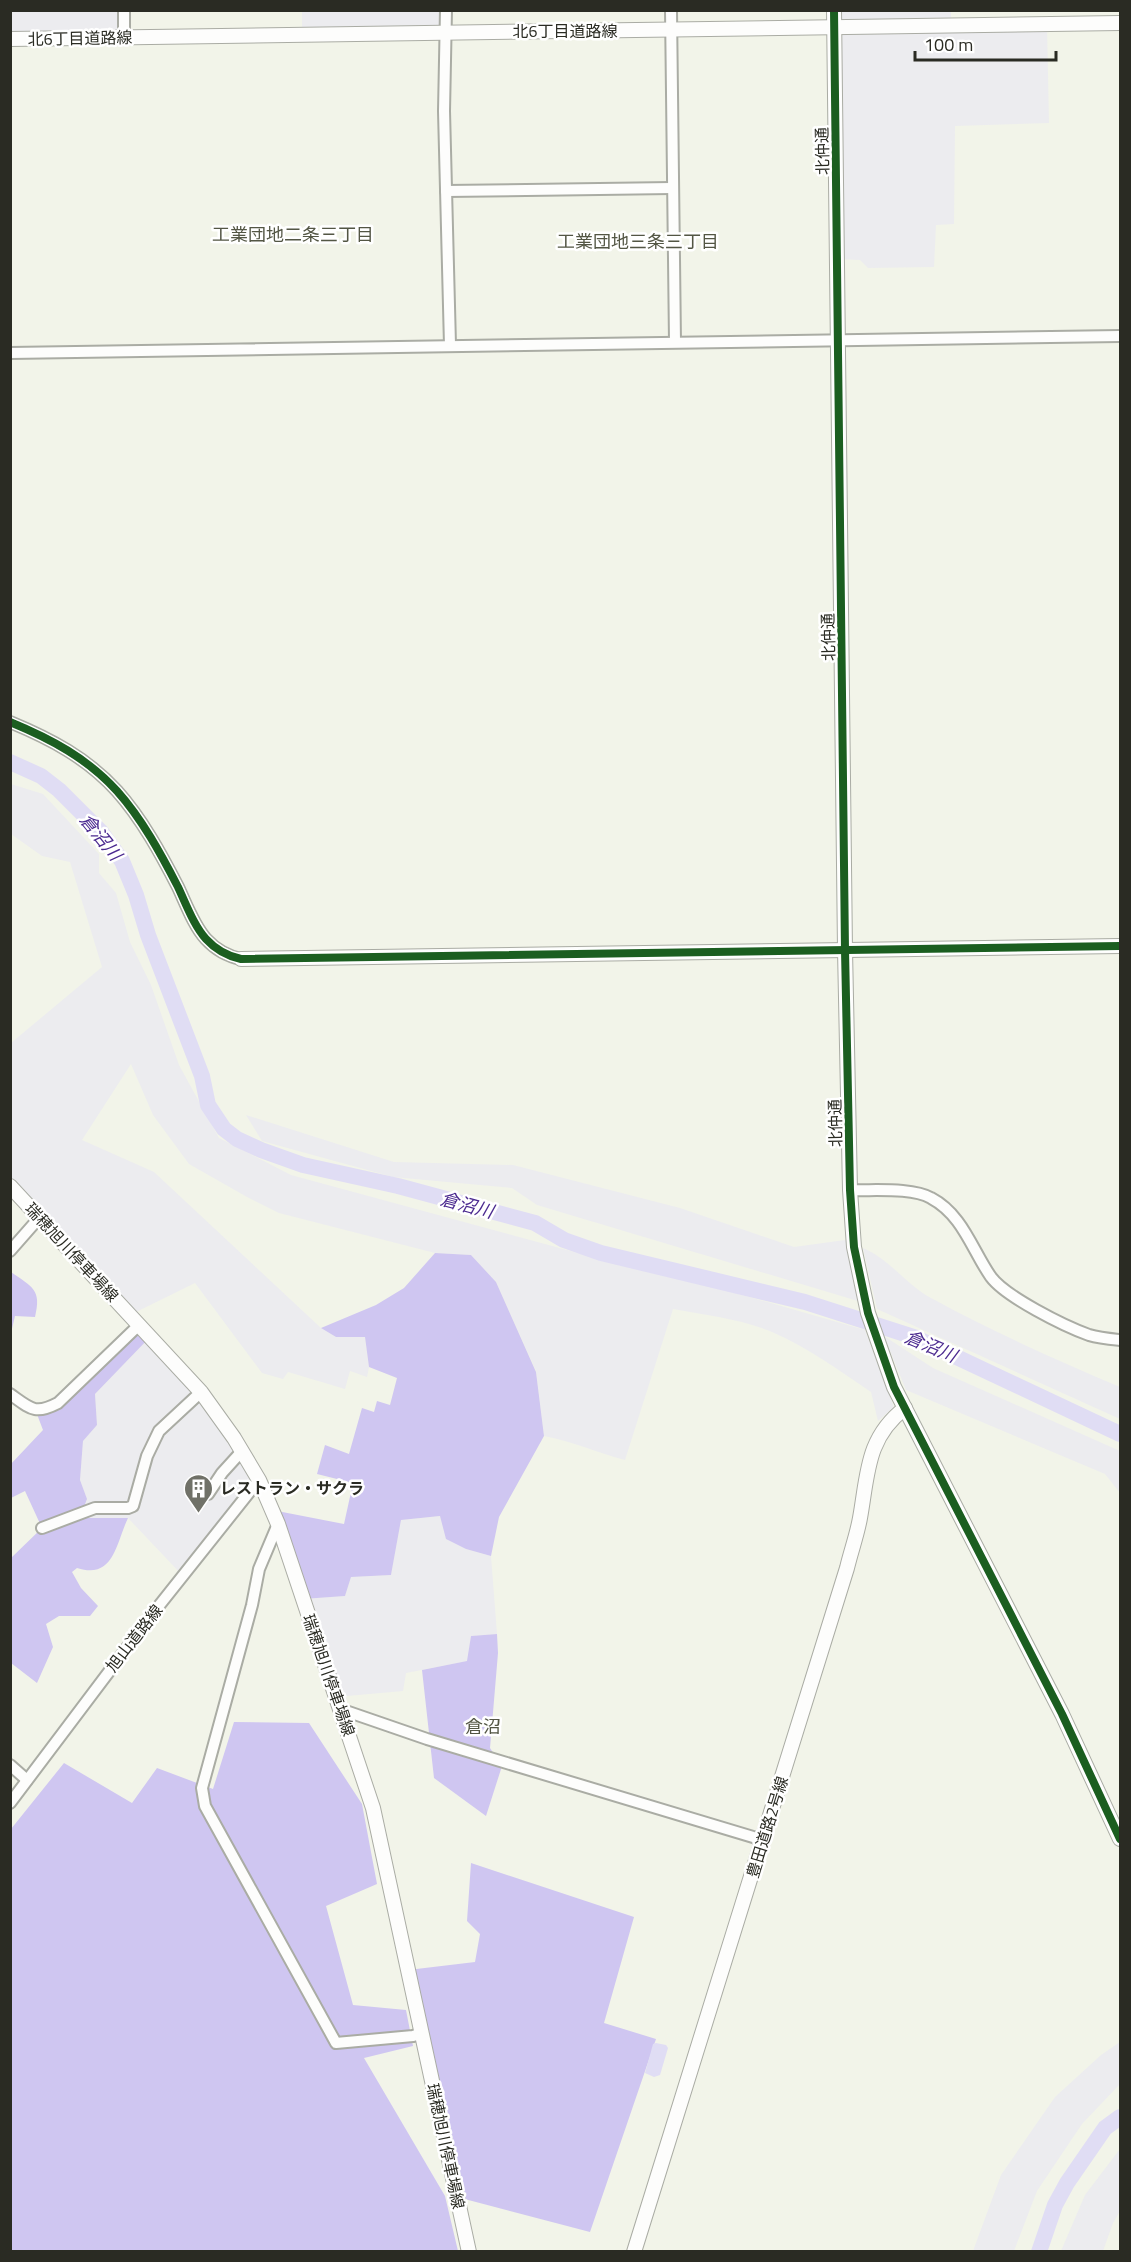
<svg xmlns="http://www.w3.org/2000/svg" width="1131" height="2262" font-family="'Titillium Web','Noto Sans JP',sans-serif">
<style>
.green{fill:#ececef}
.forest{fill:#cfc6f1}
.water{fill:#e0ddf4}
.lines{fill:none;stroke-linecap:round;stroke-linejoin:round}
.river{stroke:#e0ddf4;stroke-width:16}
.street-casing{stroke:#aaaca4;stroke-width:14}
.secondary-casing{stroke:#aaaca4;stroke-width:16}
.street{stroke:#fdfdfc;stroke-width:10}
.secondary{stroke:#fdfdfc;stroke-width:14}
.cycleway-casing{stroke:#fff;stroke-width:11}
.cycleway{stroke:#1b5e20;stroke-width:8}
.labels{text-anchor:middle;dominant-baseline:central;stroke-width:5;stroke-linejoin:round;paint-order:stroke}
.street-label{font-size:16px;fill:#2a2b23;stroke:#fff}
.poi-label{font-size:16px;font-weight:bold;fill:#2a2b23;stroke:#fff;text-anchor:start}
.neighbourhood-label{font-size:18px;fill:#535644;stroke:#fff}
.water-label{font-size:18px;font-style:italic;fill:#4c2b90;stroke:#fff}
</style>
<rect width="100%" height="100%" fill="#f2f4e9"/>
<g class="green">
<polygon points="10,11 119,11 120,32 11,33"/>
<polygon points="302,11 446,11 446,32 302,34"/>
<polygon points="833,11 951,11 951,26 1047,25 1049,123 955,126 954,224 936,225 934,267 868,268 860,260 837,259"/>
<path d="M 11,784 L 43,794 L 99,854 L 99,873 L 116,893 L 130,942 L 151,985 L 179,1065 L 219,1138 L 291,1175 L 648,1272 L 732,1292 L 865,1330 L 894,1407 L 878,1421 L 871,1392 C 840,1371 807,1347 772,1332 C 741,1319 706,1315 673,1309 L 625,1460 C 598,1453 572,1441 544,1436 L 536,1371 L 496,1282 L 471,1255 L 435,1253 L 279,1213 L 247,1197 L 189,1164 L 153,1115 L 131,1064 L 82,1140 L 154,1172 L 321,1328 L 336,1337 L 365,1337 L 369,1367 L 367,1377 L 350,1371 L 345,1389 L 288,1372 L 283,1379 L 262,1373 L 195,1283 L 130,1315 L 11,1186 L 11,1043 L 102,967 L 70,862 L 42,856 L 11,834 Z"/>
<polygon points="246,1115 394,1162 513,1165 680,1208 794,1247 845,1240 851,1243 858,1301 537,1205 512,1188 393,1177 262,1141"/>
<path d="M 863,1248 C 890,1259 907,1286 933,1299 C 993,1332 1057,1360 1120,1387 L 1120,1419 L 877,1309 Z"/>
<polygon points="884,1336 933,1368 1120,1451 1120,1493 1105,1474 906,1390"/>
<polygon points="150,1337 201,1392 259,1480 183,1576 128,1518 80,1518 87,1500 80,1480 83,1441 97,1425 95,1394"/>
<polygon points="440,1516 466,1549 491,1556 497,1634 471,1636 468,1661 406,1673 403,1691 336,1697 303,1599 345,1596 351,1577 391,1575 401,1520"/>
<polygon points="1120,2042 1120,2084 1082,2124 1037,2191 1014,2251 973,2251 1001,2175 1055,2097 1101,2055"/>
<polygon points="1120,2149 1120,2211 1113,2223 1103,2251 1061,2251 1085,2195"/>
</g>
<g class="forest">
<polygon points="435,1253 471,1255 496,1282 536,1372 544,1436 499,1517 491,1556 466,1549 446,1539 440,1516 401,1520 391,1575 351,1577 345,1596 303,1599 272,1510 344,1524 353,1483 317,1474 325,1445 349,1454 362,1408 374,1412 377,1401 390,1405 397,1378 369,1367 365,1337 336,1337 321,1328 376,1305 404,1288"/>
<path d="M 11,1272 C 32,1287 42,1289 35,1317 L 15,1316 L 11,1333 Z"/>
<path d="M 139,1325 L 150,1337 L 95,1394 L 97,1425 L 83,1441 L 80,1480 L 87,1499 L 80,1518 L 128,1518 C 116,1543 114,1580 77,1568 L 72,1572 L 81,1588 L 98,1606 L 90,1616 L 59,1616 L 46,1624 L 53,1647 L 37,1683 L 11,1663 L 11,1558 L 42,1528 L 25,1491 L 11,1498 L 10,1465 L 43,1430 L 35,1409 L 44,1410 Z"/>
<polygon points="497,1634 498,1653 490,1748 502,1766 486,1816 434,1778 422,1670 467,1661 471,1636"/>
<polygon points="234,1722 309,1723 362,1804 377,1884 326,1906 353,2005 406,2010 413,2046 364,2058 445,2196 458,2251 11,2252 11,1829 64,1763 132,1803 157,1768 213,1789"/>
<polygon points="471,1863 634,1917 604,2023 656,2039 590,2232 457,2197 408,1970 475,1962 480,1934 467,1921"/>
</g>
<polygon class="water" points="656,2043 666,2045 668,2048 660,2075 654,2077 645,2073 653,2044"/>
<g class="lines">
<g class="river">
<polyline points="10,762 41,776 59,790 101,832 122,861 136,895 148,935 202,1076 208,1105 224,1129 237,1139 261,1150 303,1165 398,1186 535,1223 564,1240 601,1253 805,1302 914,1337 1120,1434"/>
<polyline points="1039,2252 1055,2205 1067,2183 1105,2128 1120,2117"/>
</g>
<defs>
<g id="street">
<polyline points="124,10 124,37"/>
<polyline points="446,10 444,111 450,345"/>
<polyline points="671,10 675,342"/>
<polyline points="446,191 672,188"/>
<polyline points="10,353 1120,336"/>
<path d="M 10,722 C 51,739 87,758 117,791 C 142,819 161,854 178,887 C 186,904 194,926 206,939 C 216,950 227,956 241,959"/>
<path d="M 850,1190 C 872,1191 912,1187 931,1198 C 963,1215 972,1250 991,1277 C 1006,1297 1064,1326 1089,1335 C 1099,1338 1110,1339 1120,1340"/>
<polyline points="10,1251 39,1218"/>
<path d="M 10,1394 C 31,1409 35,1415 58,1403 L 139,1325"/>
<polyline points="208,1494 222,1473 242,1451"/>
<polyline points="278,1524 259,1569 252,1605 202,1788 205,1806 336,2043 413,2036 422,2033"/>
<polyline points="42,1528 95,1508 128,1508 133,1506 147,1456 159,1431 201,1392"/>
<polyline points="340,1709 427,1739 763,1840"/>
<polyline points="10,1765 27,1780"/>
<polyline points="10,1803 154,1612 259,1480"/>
</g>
<g id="secondary">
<polyline points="834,10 845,950 850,1190 854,1247 868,1313 894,1387 1062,1714 1120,1839"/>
<polyline points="10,39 1120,23"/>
<polyline points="241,959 1120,946"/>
<polyline points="10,1186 201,1392 234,1438 259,1480 278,1524 373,1808 469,2252"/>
<path d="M 634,2252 L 847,1568 C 851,1551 857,1535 860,1518 C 868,1474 866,1438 905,1408"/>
</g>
</defs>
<use href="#street" class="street-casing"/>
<use href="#secondary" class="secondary-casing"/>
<use href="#street" class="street"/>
<use href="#secondary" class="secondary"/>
<defs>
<g id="cycleway">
<polyline points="834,10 845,950 850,1190 854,1247 868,1313 894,1387 1062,1714 1120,1839"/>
<path d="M 10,722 C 51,739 87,758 117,791 C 142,819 161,854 178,887 C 186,904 194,926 206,939 C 216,950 227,956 241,959 L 1120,946"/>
</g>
</defs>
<use href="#cycleway" class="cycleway-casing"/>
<use href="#cycleway" class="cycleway"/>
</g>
<defs>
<symbol id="building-pin" viewBox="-11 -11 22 30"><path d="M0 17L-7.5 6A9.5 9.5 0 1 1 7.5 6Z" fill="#707168" stroke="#fff"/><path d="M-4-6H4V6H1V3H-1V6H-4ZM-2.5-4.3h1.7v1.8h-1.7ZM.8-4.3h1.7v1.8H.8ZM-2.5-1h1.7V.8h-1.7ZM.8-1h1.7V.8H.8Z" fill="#fff"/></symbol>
</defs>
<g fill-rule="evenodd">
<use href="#building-pin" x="182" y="1472" width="33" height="45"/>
</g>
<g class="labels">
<g class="street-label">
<text x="565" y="31">北6丁目道路線</text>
<text transform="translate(80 38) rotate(-1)">北6丁目道路線</text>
<text transform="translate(822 151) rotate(-91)">北仲通</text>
<text transform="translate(828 637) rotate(-91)">北仲通</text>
<text transform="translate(835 1123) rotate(-91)">北仲通</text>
<text transform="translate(72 1252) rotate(47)">瑞穂旭川停車場線</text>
<text transform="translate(134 1638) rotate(-52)">旭山道路線</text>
<text transform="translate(329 1675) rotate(71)">瑞穂旭川停車場線</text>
<text transform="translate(767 1827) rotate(-73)">豊田道路2号線</text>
<text transform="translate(446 2146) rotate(78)">瑞穂旭川停車場線</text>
</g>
<g class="poi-label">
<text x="220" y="1488">レストラン・サクラ</text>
</g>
<g class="neighbourhood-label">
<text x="293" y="234">工業団地二条三丁目</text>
<text x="638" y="241">工業団地三条三丁目</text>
<text x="483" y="1726">倉沼</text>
</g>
<g class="water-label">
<text transform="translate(101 837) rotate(51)">倉沼川</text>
<text transform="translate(467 1205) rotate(15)">倉沼川</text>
<text transform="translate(931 1346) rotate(23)">倉沼川</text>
</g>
</g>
<rect width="1131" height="2262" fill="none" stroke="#2a2b23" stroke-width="24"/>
<path d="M915 51v9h141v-9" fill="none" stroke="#2a2b23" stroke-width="3"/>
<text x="924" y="51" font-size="18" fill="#2a2b23" stroke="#ffffff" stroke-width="4.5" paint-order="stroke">100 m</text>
</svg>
